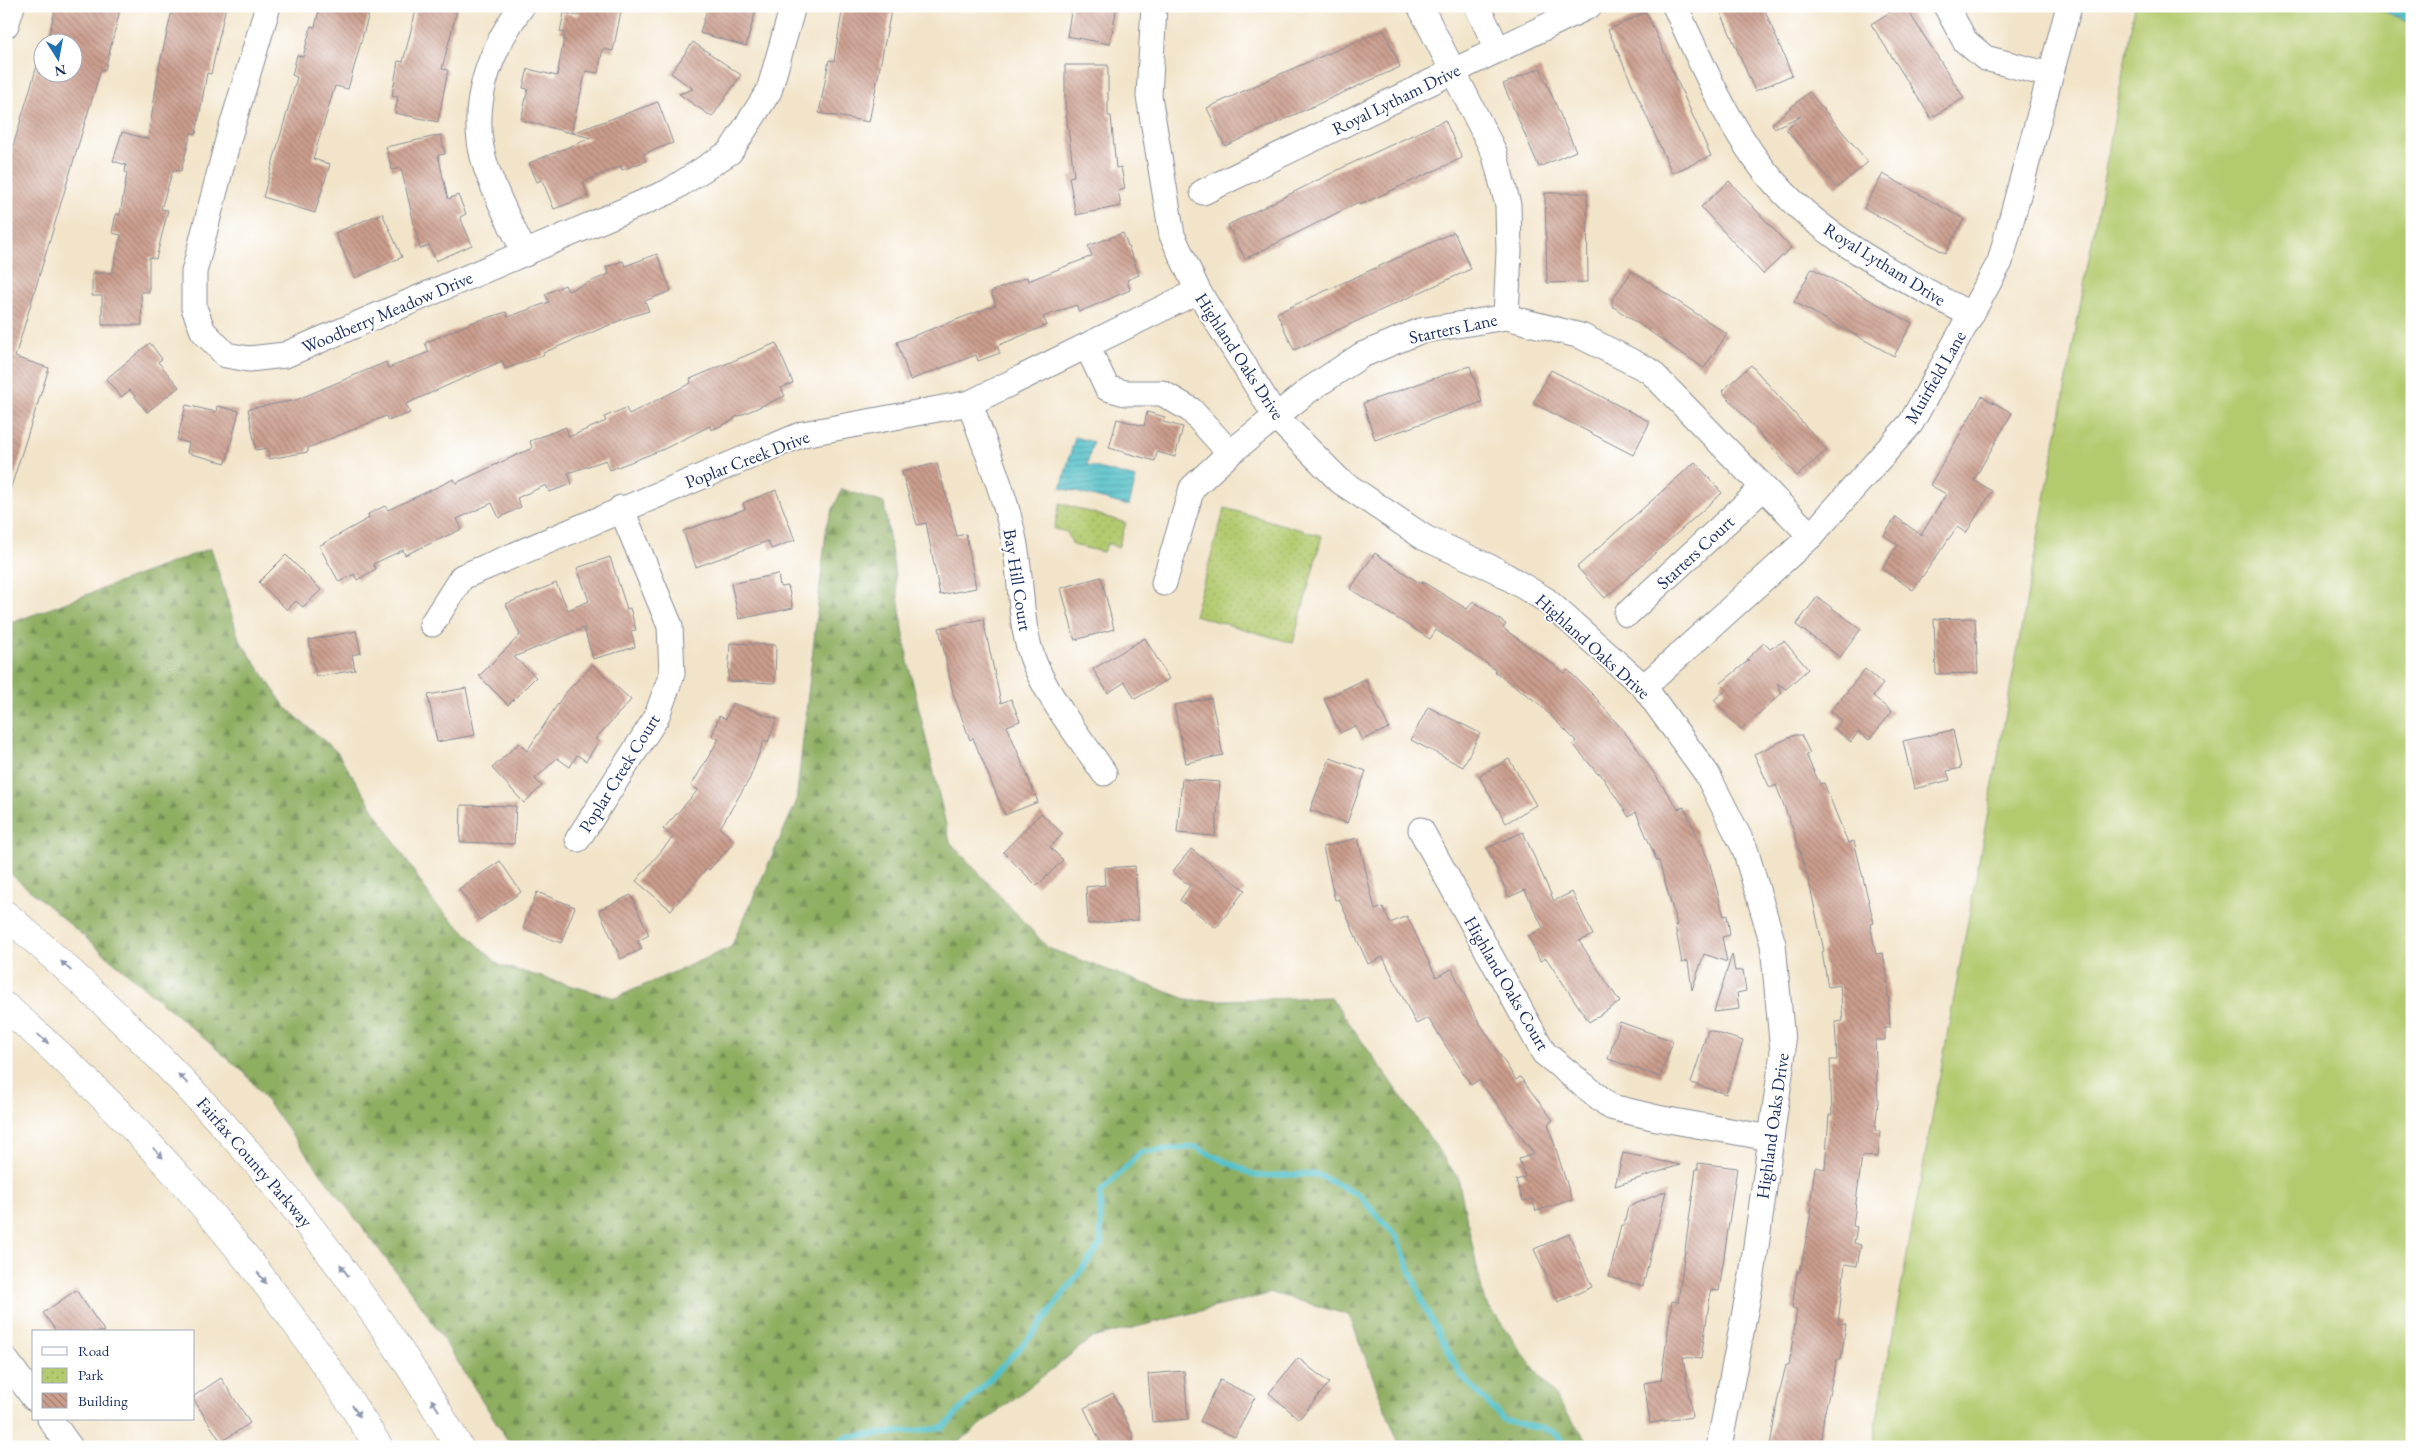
<svg xmlns="http://www.w3.org/2000/svg" width="2418" height="1453" font-family="'EB Garamond',serif">
<style>
.grass{fill:#b3ca6e;stroke:#677c66}
.forest{fill:url(#forest-firs);stroke:#546e60}
.park{fill:url(#park-dots);stroke:#677c66}
.water{fill:url(#water-rules);stroke:#367892}
.lines{fill:none;stroke-linecap:round;stroke-linejoin:round}
.stream{stroke:#52c0c7;stroke-width:6}
.building{fill:url(#building-back-hatch)}
.minor-casing{stroke:#868a94;stroke-width:27}
.highway-casing{stroke:#868a94;stroke-width:29}
.minor{stroke:#fff;stroke-width:25}
.highway{stroke:#fff;stroke-width:28}
.oneway{fill:#8d97ae}
.labels{text-anchor:middle;dominant-baseline:central;stroke-width:4;stroke-linejoin:round;paint-order:stroke}
.street-label{font-size:18px;fill:#1b2f5e;stroke:#fff}
</style>
<defs>
<pattern id="forest-firs" width="22" height="20" patternUnits="userSpaceOnUse" patternTransform="scale(1.25)"><rect width="22" height="20" fill="#8eae61"/><path d="M5 1l3.5 6h-7zM16 11l3.5 6h-7z" fill="#738e53"/></pattern>
<pattern id="park-dots" width="8" height="8" patternUnits="userSpaceOnUse" patternTransform="scale(1.25)"><rect width="8" height="8" fill="#b3ca6e"/><path d="M2 2h.1M6 6h.1" fill="none" stroke="#99ae62" stroke-width="1.8" stroke-linecap="round"/></pattern>
<pattern id="water-rules" width="6" height="5" patternUnits="userSpaceOnUse" patternTransform="scale(1.25)"><rect width="6" height="5" fill="#52c0c7"/><path d="M0 2.5h6" fill="none" stroke="#439ca5"/></pattern>
<pattern id="building-back-hatch" width="6" height="6" patternUnits="userSpaceOnUse" patternTransform="scale(1.25)"><rect width="6" height="6" fill="#cb9d8c"/><path d="M-1 5l2 2M0 0l6 6M5-1l2 2" fill="none" stroke="#a48076"/></pattern>
</defs>
<rect width="100%" height="100%" fill="#fff"/>
<filter id="ink" filterUnits="userSpaceOnUse"><feTurbulence type="fractalNoise" baseFrequency=".02" numOctaves="2"/><feDisplacementMap in="SourceGraphic" scale="10" xChannelSelector="R" yChannelSelector="G"/><feConvolveMatrix kernelMatrix="1 2 1 2 8 2 1 2 1" color-interpolation-filters="sRGB"/></filter>
<filter id="wash" filterUnits="userSpaceOnUse"><feTurbulence type="fractalNoise" baseFrequency=".0096" numOctaves="4" result="noise"/><feDisplacementMap in="SourceGraphic" scale="20" xChannelSelector="R" yChannelSelector="G"/><feGaussianBlur stdDeviation="1.12" result="paint"/><feColorMatrix in="noise" values="0 0 0 0 0 0 0 0 0 0 0 0 0 0 0 0 0 1.4 0 .05"/><feComposite in="paint" operator="in"/></filter>
<g filter="url(#wash)">
<rect width="100%" height="100%" fill="#f2e4c9"/>
<polygon class="grass" points="2135,6 2412,6 2412,1447 1872,1447"/>
<polygon class="forest" points="842,489 884,503 908,662 950,842 1048,948 1192,1001 1331,997 1458,1178 1484,1300 1592,1447 1400,1447 1349,1315 1272,1293 1092,1338 952,1447 512,1447 424,1309 246,1074 6,870 6,625 211,548 239,639 285,707 337,752 434,903 499,965 615,998 731,947 796,803 827,523"/>
<g class="park">
<polygon points="1060,503 1126,523 1118,548 1108,543 1103,552 1073,545 1067,532 1054,529"/>
<polygon points="1225,508 1322,536 1293,643 1194,615"/>
</g>
<g class="water">
<polygon points="2373,6 2412,6 2412,24"/>
<polygon points="1075,437 1093,442 1087,465 1136,478 1129,506 1061,488"/>
</g>
<g class="lines">
<polyline class="stream" points="828,1447 847,1437 943,1428 1034,1333 1101,1244 1100,1193 1141,1152 1195,1147 1256,1176 1316,1174 1358,1194 1397,1237 1426,1310 1461,1375 1505,1421 1552,1431 1562,1439 1566,1447"/>
</g>
<g id="blocks">
<g class="building">
<polygon points="56,6 121,6 105,70 101,69 15,357 49,368 10,490 6,489 6,170 39,59 42,60 42,72 72,72 72,42 47,42"/>
<polygon points="173,6 226,6 211,74 207,73 196,134 191,133 181,171 173,170 161,209 168,210 156,259 149,257 149,292 141,292 142,325 102,325 102,296 92,296 92,273 112,273 121,235 112,233 116,214 120,215 127,173 125,172 126,165 113,161 122,132 148,139 160,63"/>
<polygon points="320,6 371,6 348,89 335,86 313,159 330,164 315,213 263,197 297,77 292,75 297,55 303,57 311,26 315,27"/>
<polygon points="417,6 458,6 442,69 448,70 438,122 395,113 398,97 392,96 398,61 403,62"/>
<polygon points="580,6 622,6 613,51 603,49 598,73 586,71 571,133 521,120 528,89 523,88 528,69 557,76 565,33 560,32 564,13 579,16"/>
<polygon points="708,6 757,6 746,46 700,33"/>
<polygon points="843,6 892,6 869,122 819,113 829,60 834,61"/>
<polygon points="1072,6 1117,6 1110,44 1067,36"/>
<polygon points="1718,6 1763,6 1792,75 1755,91"/>
<polygon points="1900,6 1905,6 1964,98 1931,118 1871,24"/>
<polygon points="1646,12 1711,156 1672,173 1608,30"/>
<polygon points="1384,30 1400,67 1225,146 1207,108 1287,71"/>
<polygon points="693,42 741,75 712,117 679,94 693,89 671,73"/>
<polygon points="1065,65 1108,65 1108,116 1111,116 1116,168 1121,167 1125,189 1118,191 1121,206 1076,215 1069,177 1074,176 1065,104"/>
<polygon points="1540,68 1576,151 1539,167 1503,84"/>
<polygon points="1809,92 1868,162 1837,188 1786,129 1801,116 1774,128 1772,124"/>
<polygon points="658,102 673,143 643,154 646,161 622,170 621,166 583,182 588,196 554,209 542,180 537,182 529,163 591,138 572,133"/>
<polygon points="1445,120 1462,158 1360,205 1359,202 1245,259 1228,225 1348,165"/>
<polygon points="441,135 445,154 438,155 448,199 458,195 466,214 460,217 472,245 436,261 429,245 420,249 401,168 392,170 386,147"/>
<polygon points="1883,174 1964,219 1945,253 1864,208"/>
<polygon points="1729,181 1791,248 1763,274 1701,207"/>
<polygon points="1545,193 1587,193 1588,282 1547,283"/>
<polygon points="382,213 402,257 355,278 335,233"/>
<polygon points="1454,232 1471,269 1294,350 1277,313"/>
<polygon points="1123,233 1139,275 1127,280 1130,290 1079,312 1076,305 1043,317 1047,325 997,346 1000,353 978,361 976,355 910,380 897,342 996,305 991,292 1027,277 1028,281 1092,256 1088,246"/>
<polygon points="657,254 671,291 645,301 649,311 626,318 543,353 544,355 505,369 502,361 406,404 410,413 388,421 386,416 308,448 308,452 269,459 267,448 256,450 248,409 296,400 386,362 388,368 429,352 425,343 471,323 506,312 508,317 549,302 545,294 565,285 568,291 609,274 606,267 623,261 625,266"/>
<polygon points="1812,268 1912,323 1894,356 1794,302"/>
<polygon points="1632,271 1727,334 1704,368 1612,306 1612,300"/>
<polygon points="150,343 162,359 158,362 179,387 147,412 130,390 121,397 106,379"/>
<polygon points="776,343 793,383 781,388 785,396 734,418 734,420 711,430 710,426 664,449 610,470 606,460 568,473 572,484 549,492 546,485 517,498 521,507 499,518 492,503 457,519 462,529 405,555 403,550 373,564 376,569 357,580 354,574 339,582 319,546 369,518 368,514 385,506 388,510 454,479 456,483 532,448 530,441 566,427 569,437 606,421 604,417 626,408 629,414 691,383 690,379"/>
<polygon points="1751,365 1827,450 1797,476 1722,391"/>
<polygon points="1470,366 1482,402 1375,440 1363,403"/>
<polygon points="1551,370 1650,422 1633,455 1533,403"/>
<polygon points="1982,396 2012,413 1974,480 1992,491 1966,533 1957,527 1913,590 1882,569 1898,545 1884,535 1896,517 1921,535 1946,494 1930,485"/>
<polygon points="186,405 216,412 217,406 239,411 226,463 187,453 189,443 177,440"/>
<polygon points="1147,412 1165,417 1163,422 1183,427 1175,457 1157,452 1155,461 1109,448 1117,419 1144,426"/>
<polygon points="1695,462 1722,493 1605,598 1577,567"/>
<polygon points="937,463 957,536 966,534 976,588 940,595 926,523 917,525 902,472"/>
<polygon points="776,490 795,540 771,549 768,541 696,567 683,531 745,509 743,503"/>
<polygon points="1375,553 1421,584 1423,582 1467,609 1473,601 1506,624 1503,628 1565,673 1568,670 1595,697 1635,745 1678,809 1684,807 1709,861 1724,916 1727,915 1730,935 1722,937 1727,962 1704,954 1692,990 1688,961 1682,963 1675,925 1677,925 1659,861 1657,861 1636,812 1629,817 1599,772 1598,774 1573,744 1576,741 1538,703 1495,672 1496,670 1436,630 1430,639 1350,589"/>
<polygon points="286,555 321,590 303,607 296,601 287,610 259,582"/>
<polygon points="610,557 627,609 630,608 636,630 631,631 635,647 593,659 584,628 514,657 536,677 508,705 479,676 520,635 506,604 556,583 568,610 589,601 577,568"/>
<polygon points="778,574 780,587 788,586 793,608 739,619 731,584"/>
<polygon points="1101,577 1114,629 1075,640 1061,588"/>
<polygon points="1817,597 1861,629 1840,657 1796,625"/>
<polygon points="1975,618 1978,673 1936,674 1934,619"/>
<polygon points="983,619 1001,703 1011,699 1020,721 1007,726 1038,802 1005,815 973,738 970,740 953,693 939,628"/>
<polygon points="356,631 361,653 352,655 355,670 316,677 309,640"/>
<polygon points="1145,638 1169,679 1135,699 1125,682 1108,693 1093,669"/>
<polygon points="1784,641 1808,669 1786,689 1777,683 1782,693 1740,730 1714,700 1726,690 1720,684 1749,660 1747,659 1764,643 1770,649"/>
<polygon points="730,643 776,645 775,683 728,681"/>
<polygon points="593,665 631,700 595,739 599,741 586,761 577,755 570,767 557,758 535,779 542,786 524,803 492,768 519,743 527,751 565,693"/>
<polygon points="1865,669 1883,684 1873,696 1892,712 1869,740 1858,732 1851,742 1835,729 1842,720 1831,711"/>
<polygon points="1365,679 1389,728 1362,740 1355,726 1340,733 1324,699"/>
<polygon points="466,688 475,735 437,742 428,695"/>
<polygon points="1211,698 1223,755 1186,763 1174,705"/>
<polygon points="732,703 777,719 768,742 764,740 750,778 720,828 735,841 709,870 707,868 671,910 636,881 673,837 663,829 698,790 691,786 719,739 712,736 719,716 726,719"/>
<polygon points="1428,707 1480,733 1463,767 1411,740"/>
<polygon points="1953,730 1961,768 1947,771 1950,780 1914,789 1903,741"/>
<polygon points="1795,735 1801,735 1810,753 1806,755 1820,784 1824,783 1848,843 1854,841 1874,923 1870,924 1876,954 1883,953 1887,976 1890,1027 1885,1028 1885,1040 1875,1040 1878,1102 1875,1131 1880,1131 1878,1157 1862,1156 1853,1226 1857,1227 1854,1243 1861,1245 1857,1266 1845,1264 1838,1323 1846,1324 1841,1360 1837,1360 1824,1415 1820,1447 1770,1447 1777,1403 1786,1365 1789,1365 1797,1310 1792,1309 1797,1272 1800,1272 1812,1207 1810,1206 1815,1167 1825,1169 1829,1115 1832,1115 1830,1060 1837,1060 1835,1022 1843,1021 1840,985 1828,987 1822,952 1824,951 1809,882 1794,832 1776,785 1770,788 1754,754"/>
<polygon points="1330,758 1366,771 1347,823 1310,810"/>
<polygon points="1509,759 1536,805 1506,823 1479,776"/>
<polygon points="1182,779 1220,782 1215,836 1177,833"/>
<polygon points="461,805 516,806 514,844 460,842"/>
<polygon points="1041,813 1063,834 1050,847 1063,860 1037,886 1003,852"/>
<polygon points="1523,832 1554,901 1572,892 1593,935 1579,941 1620,1002 1589,1022 1546,958 1540,961 1528,936 1543,928 1525,890 1509,897 1487,848"/>
<polygon points="1358,838 1375,910 1383,907 1390,923 1407,916 1436,977 1452,969 1474,1014 1516,1080 1520,1077 1553,1120 1548,1124 1572,1200 1536,1211 1532,1199 1523,1201 1516,1180 1525,1177 1519,1159 1534,1154 1479,1080 1471,1085 1428,1018 1416,1024 1383,957 1368,964 1339,899 1335,900 1323,847"/>
<polygon points="1191,849 1245,890 1216,928 1180,900 1190,886 1172,872"/>
<polygon points="500,861 521,892 480,920 459,889"/>
<polygon points="1135,866 1138,920 1088,924 1086,887 1105,885 1104,868"/>
<polygon points="537,892 575,907 561,943 523,928"/>
<polygon points="631,895 649,935 638,941 642,949 621,959 599,910"/>
<polygon points="1732,954 1735,971 1743,970 1746,991 1737,993 1739,1009 1714,1012"/>
<polygon points="1620,1022 1673,1041 1660,1077 1608,1059"/>
<polygon points="1708,1030 1743,1041 1726,1094 1691,1083"/>
<polygon points="1623,1153 1680,1165 1615,1186"/>
<polygon points="1698,1163 1737,1168 1719,1291 1711,1290 1701,1359 1683,1357 1692,1417 1650,1423 1644,1383 1661,1380 1672,1301 1678,1302 1696,1169 1698,1169"/>
<polygon points="1666,1191 1643,1286 1609,1277 1621,1225 1624,1225 1628,1207"/>
<polygon points="1569,1234 1592,1287 1558,1302 1534,1249"/>
<polygon points="76,1290 105,1332 57,1332 43,1313"/>
<polygon points="1298,1358 1329,1383 1299,1419 1269,1393"/>
<polygon points="1184,1371 1188,1419 1152,1422 1148,1374"/>
<polygon points="221,1378 250,1423 221,1442 194,1400 194,1396"/>
<polygon points="1220,1380 1255,1397 1235,1437 1200,1421"/>
<polygon points="1113,1393 1133,1435 1133,1441 1122,1447 1103,1447 1084,1408"/>
</g>
</g>
</g>
<g filter="url(#ink)">
<use href="#blocks" fill-opacity="0" stroke="#868a94" stroke-width="1"/>
<g class="lines">
<defs>
<g id="minor">
<polyline points="268,6 228,140 194,272 194,308 203,331 226,355 249,359 285,355 668,192 730,152 769,91 793,6"/>
<path d="M 522,6 C 488,52 467,110 486,167 C 496,197 512,226 525,254"/>
<polyline points="1154,6 1149,96 1172,235 1198,291 1276,417 1340,481 1425,538 1496,570 1546,600 1644,687 1707,774 1745,849 1773,944 1783,1052 1752,1275 1719,1447"/>
<polyline points="1420,6 1494,152 1508,205 1509,251 1506,317"/>
<polyline points="1477,6 1498,50"/>
<path d="M 1675,6 C 1704,69 1735,143 1784,193 C 1836,246 1906,280 1971,315"/>
<polyline points="1946,6 1965,41 1985,58 2050,75"/>
<polyline points="6,25 12,6"/>
<polyline points="1203,192 1589,6"/>
<polyline points="1087,346 1107,388 1125,393 1162,393 1191,410 1230,453"/>
<path d="M 970,403 C 985,448 1005,493 1014,540 C 1023,583 1018,626 1036,667 C 1053,705 1081,739 1104,773"/>
<polyline points="1164,583 1192,488 1230,453 1309,390 1362,355 1420,331 1506,317 1581,336 1650,371 1811,536"/>
<polyline points="1627,614 1762,489"/>
<polyline points="432,624 462,577 803,434 970,403 1198,291"/>
<polyline points="1644,687 1811,536 1911,423 2000,262 2069,6"/>
<polyline points="1421,830 1544,1053 1611,1107 1657,1118 1770,1138"/>
<polyline points="578,839 656,718 672,674 670,626 621,508"/>
<polyline points="6,1360 34,1398"/>
<polyline points="50,1419 70,1447"/>
</g>
<g id="highway">
<path d="M 6,915 C 186,1069 341,1241 459,1447"/>
<path d="M 6,1007 C 153,1133 277,1283 379,1447"/>
</g>
</defs>
<use href="#minor" class="minor-casing"/>
<use href="#highway" class="highway-casing"/>
<use href="#minor" class="minor"/>
<use href="#highway" class="highway"/>
</g>
<defs><path id="oneway-solid" d="M-6-.8H1V-3.2L6.5 0L1 3.2V.8H-6Z" transform="scale(1.25)"/></defs>
<g class="oneway">
<use href="#oneway-solid" transform="translate(66 966) rotate(-137)"/>
<use href="#oneway-solid" transform="translate(43 1039) rotate(41)"/>
<use href="#oneway-solid" transform="translate(183 1079) rotate(-134)"/>
<use href="#oneway-solid" transform="translate(158 1153) rotate(46)"/>
<use href="#oneway-solid" transform="translate(344 1270) rotate(-125)"/>
<use href="#oneway-solid" transform="translate(262 1278) rotate(52)"/>
<use href="#oneway-solid" transform="translate(435 1405) rotate(-123)"/>
<use href="#oneway-solid" transform="translate(356 1411) rotate(56)"/>
</g>
</g>
<g class="labels">
<g class="street-label">
<text transform="translate(1396 99) rotate(-26)">Royal Lytham Drive</text>
<text transform="translate(1885 264) rotate(32)">Royal Lytham Drive</text>
<text transform="translate(387 312) rotate(-23)">Woodberry Meadow Drive</text>
<text transform="translate(1453 328) rotate(-12)">Starters Lane</text>
<text transform="translate(1240 356) rotate(57)">Highland Oaks Drive</text>
<text transform="translate(1935 377) rotate(-60)">Muirfield Lane</text>
<text transform="translate(747 459) rotate(-21)">Poplar Creek Drive</text>
<text transform="translate(1695 552) rotate(-43)">Starters Court</text>
<text transform="translate(1018 580) rotate(81)">Bay Hill Court</text>
<text transform="translate(1593 646) rotate(42)">Highland Oaks Drive</text>
<text transform="translate(619 773) rotate(-58)">Poplar Creek Court</text>
<text transform="translate(1507 983) rotate(60)">Highland Oaks Court</text>
<text transform="translate(1772 1126) rotate(-82)">Highland Oaks Drive</text>
<text transform="translate(255 1162) rotate(49)">Fairfax County Parkway</text>
</g>
</g>
<rect width="2418" height="1453" fill="none" stroke="#fff" stroke-width="25"/>
<rect x="32" y="1330" width="162" height="90" fill="#ffffff" stroke="#a4acbf"/>
<rect x="42" y="1347" width="25" height="8" fill="#ffffff" stroke="#a4acbf"/>
<text x="78" y="1356" font-size="15" fill="#1b2f5e">Road</text>
<rect x="42" y="1368" width="25" height="15" fill="url(#park-dots)" stroke="#a4acbf"/>
<text x="78" y="1380" font-size="15" fill="#1b2f5e">Park</text>
<rect x="42" y="1393" width="25" height="15" fill="url(#building-back-hatch)" stroke="#a4acbf"/>
<text x="78" y="1406" font-size="15" fill="#1b2f5e">Building</text>
<g transform="translate(58 58) rotate(169)"><circle r="24" fill="#ffffff" stroke="#a4acbf"/>
<path d="M0-4L9 19L0 12L-9 19Z" fill="#1f6fb2"/>
<text y="-8" font-size="14" font-weight="bold" text-anchor="middle" fill="#1b2f5e">N</text>
</g>
</svg>
